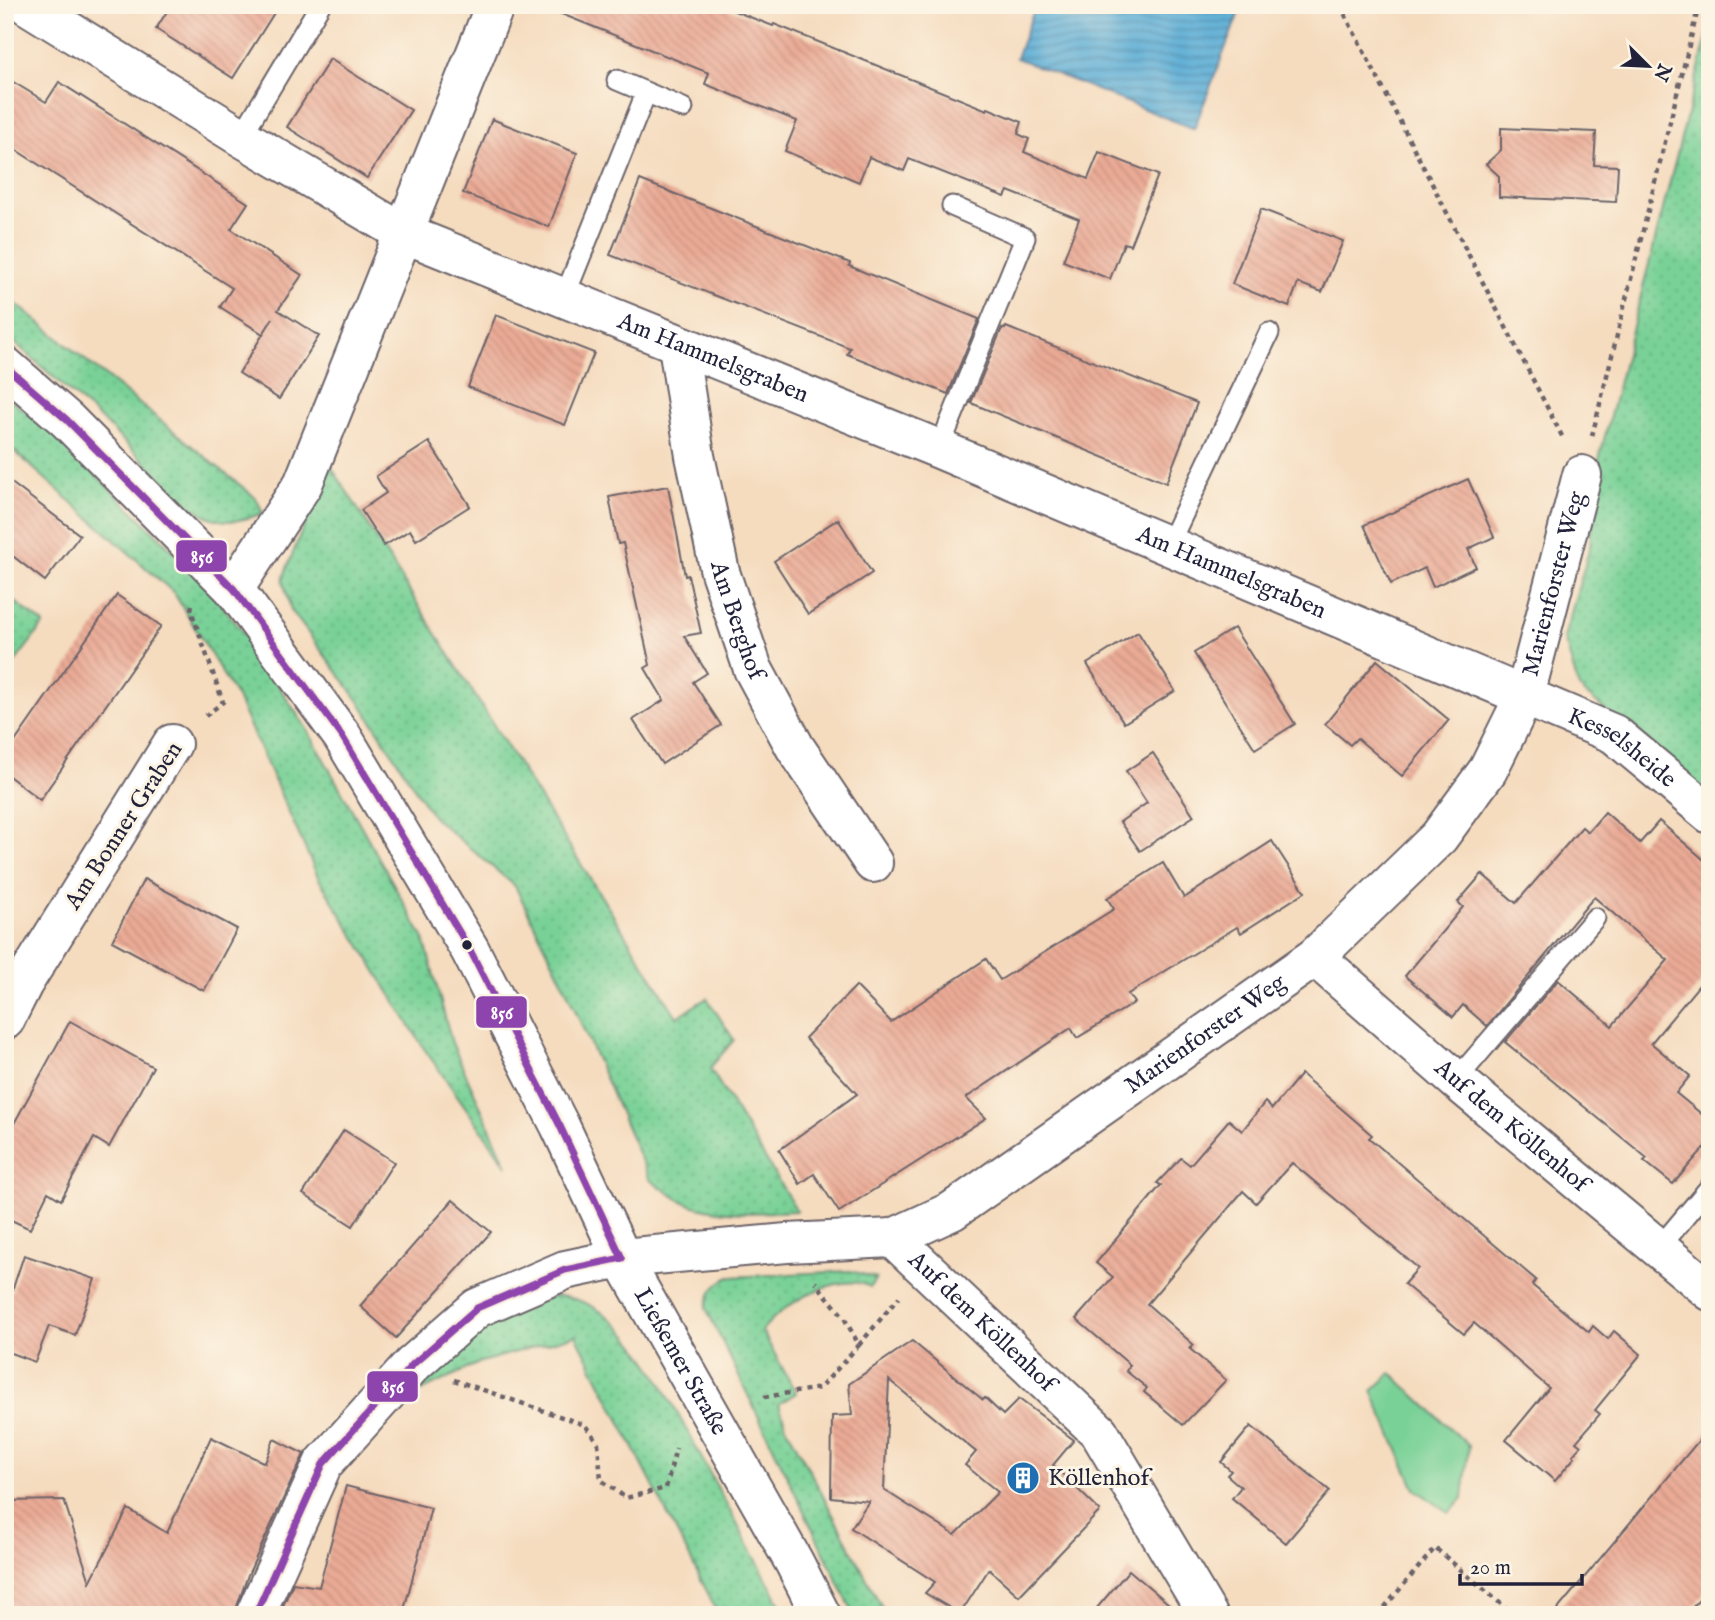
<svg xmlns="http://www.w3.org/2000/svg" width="1715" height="1620" font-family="'IM FELL English',serif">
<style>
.grass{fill:url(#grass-dots);stroke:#4e7a69;stroke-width:2}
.green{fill:#79d197;stroke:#4e7a69;stroke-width:2}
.water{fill:url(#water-rules);stroke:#3e6888;stroke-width:2}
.building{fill:url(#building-back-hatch);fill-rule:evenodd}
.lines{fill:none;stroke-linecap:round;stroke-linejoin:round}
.service-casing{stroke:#6c6369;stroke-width:23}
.minor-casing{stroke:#6c6369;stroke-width:42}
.tertiary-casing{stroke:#6c6369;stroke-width:42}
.path{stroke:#6c6369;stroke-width:4.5;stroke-dasharray:5 5;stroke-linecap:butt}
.service{stroke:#fff;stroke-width:19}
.minor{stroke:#fff;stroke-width:38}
.tertiary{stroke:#fff;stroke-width:38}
.bus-1-casing{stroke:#fcf5e5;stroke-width:12}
.bus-1{stroke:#8e44ad;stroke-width:7}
.bus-dot{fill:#22223b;stroke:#fcf5e5;stroke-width:2.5}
.labels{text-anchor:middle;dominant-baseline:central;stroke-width:6;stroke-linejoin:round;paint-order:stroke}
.street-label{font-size:24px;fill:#22223b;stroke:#fcf5e5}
.poi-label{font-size:24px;fill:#22223b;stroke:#fcf5e5;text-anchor:start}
.line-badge{stroke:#fcf5e5;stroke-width:2.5}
.badge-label{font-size:19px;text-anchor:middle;font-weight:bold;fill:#fff}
</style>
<defs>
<pattern id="grass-dots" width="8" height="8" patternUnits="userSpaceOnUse" patternTransform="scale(1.75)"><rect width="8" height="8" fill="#79d197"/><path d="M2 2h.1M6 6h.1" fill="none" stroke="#68b383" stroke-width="1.8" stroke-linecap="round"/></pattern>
<pattern id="water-rules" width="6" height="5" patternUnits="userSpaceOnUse" patternTransform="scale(1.75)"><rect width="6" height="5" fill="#5badd6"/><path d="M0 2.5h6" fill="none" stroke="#4b8caf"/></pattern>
<pattern id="building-back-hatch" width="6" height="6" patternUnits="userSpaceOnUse" patternTransform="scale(1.75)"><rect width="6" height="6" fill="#eaaa95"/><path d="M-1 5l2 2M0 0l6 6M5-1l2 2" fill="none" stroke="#c89281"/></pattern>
</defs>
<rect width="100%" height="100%" fill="#fcf5e5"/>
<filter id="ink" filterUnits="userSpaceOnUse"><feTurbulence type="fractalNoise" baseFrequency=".0143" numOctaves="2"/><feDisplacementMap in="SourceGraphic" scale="14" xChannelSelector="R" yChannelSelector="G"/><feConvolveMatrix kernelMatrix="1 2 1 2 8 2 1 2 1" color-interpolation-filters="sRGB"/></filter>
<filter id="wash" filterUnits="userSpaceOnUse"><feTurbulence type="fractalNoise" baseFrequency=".00686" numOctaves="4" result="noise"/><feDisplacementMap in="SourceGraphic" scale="28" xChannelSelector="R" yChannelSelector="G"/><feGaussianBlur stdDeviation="1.57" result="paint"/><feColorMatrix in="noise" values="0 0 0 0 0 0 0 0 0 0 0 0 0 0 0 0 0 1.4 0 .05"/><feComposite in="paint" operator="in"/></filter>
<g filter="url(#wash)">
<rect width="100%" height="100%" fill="#f5dcbf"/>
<g class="grass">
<polygon points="1710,25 1710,800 1579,688 1564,638 1590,547 1594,479"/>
<path d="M 5,295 L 256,498 L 263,513 C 232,525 215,525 188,504 L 107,425 L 5,334 Z"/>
<polygon points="5,395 52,432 191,568 238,625 307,729 424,939 452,1043 507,1166 425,1050 319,879 237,698 174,593 5,443"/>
<path d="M 329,463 L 677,1017 L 707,998 L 734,1040 L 710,1068 L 797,1211 C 764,1212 729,1216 698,1207 C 681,1203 665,1190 650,1180 L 560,976 L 515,886 L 433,817 L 361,704 L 291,610 L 283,581 L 285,573 Z"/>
<polygon points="5,594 44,624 5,675"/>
<path d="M 851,1271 L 876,1278 L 870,1287 C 840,1270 780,1305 762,1331 L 796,1393 L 779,1404 L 786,1426 L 886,1615 L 854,1615 L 706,1308 C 709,1292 715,1283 730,1277 Z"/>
<path d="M 554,1296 C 603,1297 634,1340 658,1377 L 786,1615 L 719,1615 L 576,1335 L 481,1362 L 415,1394 L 390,1417 L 412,1384 L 472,1334 L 510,1313 Z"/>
</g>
<polygon class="green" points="1391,1373 1469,1446 1463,1498 1449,1513 1415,1489 1372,1391"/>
<polygon class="water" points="1036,5 1242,5 1194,129 1016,58"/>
<g id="blocks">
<g class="building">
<polygon points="171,5 279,5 233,78 156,29"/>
<polygon points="544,5 719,5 773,26 774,24 987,110 988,108 1022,122 1018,134 1029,139 1024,152 1088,179 1099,152 1158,175 1130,245 1124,243 1110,279 1063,261 1079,219 1008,191 1005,197 909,159 904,171 869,157 859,182 785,151 797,121 705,84 709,73 544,7"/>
<polygon points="330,59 411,110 367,178 287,127"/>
<polygon points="5,77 46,102 59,82 248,203 231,229 302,275 278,310 319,336 279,399 239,373 273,318 263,334 220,307 232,288 5,143"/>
<polygon points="492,119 577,153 549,227 463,193"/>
<polygon points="1501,128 1596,132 1594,165 1618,166 1616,202 1499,197 1499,176 1486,164 1501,150"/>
<polygon points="640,180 850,263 849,266 979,319 948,394 847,354 850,348 610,255"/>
<polygon points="1261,209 1343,241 1322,292 1298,283 1289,307 1232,284"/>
<polygon points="496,315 594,353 565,425 468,387"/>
<polygon points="1006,327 1197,403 1166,483 971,403 1002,328 1005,329"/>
<polygon points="429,442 470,506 416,540 410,530 384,546 361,510 386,493 376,476"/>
<polygon points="5,478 80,535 45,581 5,550"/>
<polygon points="1468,479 1494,537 1468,549 1476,567 1433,587 1425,568 1391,584 1364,525"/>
<polygon points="668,486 685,576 688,575 701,633 684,636 707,673 693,682 721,725 662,764 633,720 664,700 645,668 650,665 623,543 618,544 609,497"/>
<polygon points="838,519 872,573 808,614 774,561"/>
<polygon points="117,595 161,626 40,800 5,773 5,756"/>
<polygon points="1234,628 1295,724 1255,749 1194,653"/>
<polygon points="1138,632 1175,691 1124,723 1087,664"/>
<polygon points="1377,660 1449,720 1402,776 1357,738 1350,745 1325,724"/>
<polygon points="1153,753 1194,816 1140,851 1120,822 1147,803 1126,771"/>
<polygon points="1605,812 1640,843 1659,821 1710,865 1710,972 1651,1043 1690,1076 1676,1093 1710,1121 1710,1141 1673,1184 1644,1161 1647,1158 1505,1042 1558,980 1612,1026 1668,960 1594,897 1487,1026 1463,1005 1453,1017 1405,976 1463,907 1458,902 1482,874 1516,903 1582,827 1588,832"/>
<polygon points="1272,841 1305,892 1241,933 1237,927 1128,994 1134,1003 1077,1038 1071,1028 966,1098 986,1118 839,1212 814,1174 800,1184 779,1150 857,1094 805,1038 856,986 891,1022 986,959 1000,980 1114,909 1107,898 1163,863 1184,898"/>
<polygon points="144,879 237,929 204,991 112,941"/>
<polygon points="70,1021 153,1067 109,1147 94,1138 61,1200 48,1192 30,1229 5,1217 5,1140"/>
<polygon points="1301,1074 1372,1135 1369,1138 1536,1280 1532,1285 1589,1332 1593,1326 1608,1339 1614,1331 1641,1354 1595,1410 1600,1414 1576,1442 1581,1446 1573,1455 1575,1457 1555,1481 1506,1440 1549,1388 1474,1323 1464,1334 1404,1284 1418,1268 1292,1163 1256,1203 1243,1191 1147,1304 1194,1345 1190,1349 1226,1380 1183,1425 1144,1392 1147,1388 1126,1371 1130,1365 1076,1319 1113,1277 1096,1263 1161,1185 1157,1183 1181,1158 1190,1165 1229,1120 1242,1131 1265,1102 1272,1109"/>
<polygon points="344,1130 394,1162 353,1226 303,1194"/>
<polygon points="453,1200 491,1232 396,1338 360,1306"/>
<polygon points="24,1255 95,1279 75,1335 49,1326 35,1362 5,1351 5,1312"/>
<path d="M 912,1341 L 983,1400 L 985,1398 L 1003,1415 L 1019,1399 L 1074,1440 L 1053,1465 L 1100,1511 L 1019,1596 L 989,1569 L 960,1614 L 925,1593 L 935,1582 L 851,1528 L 869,1501 L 831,1497 L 832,1416 L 852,1415 L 849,1384 ZM 889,1380 L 976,1452 L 965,1465 L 998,1492 L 955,1535 L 884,1490 Z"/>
<polygon points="1251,1426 1330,1491 1286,1543 1232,1498 1241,1487 1227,1475 1231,1471 1221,1462"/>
<polygon points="1710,1427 1710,1587 1686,1615 1553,1615"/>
<polygon points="211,1437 265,1463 274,1439 304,1454 248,1575 234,1615 5,1615 5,1501 64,1500 90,1582 128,1509 167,1533"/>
<polygon points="346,1486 431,1508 404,1610 392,1607 389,1615 279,1615 293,1583 319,1587"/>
<polygon points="1129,1570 1182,1615 1091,1615"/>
</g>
</g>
</g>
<g filter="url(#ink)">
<use href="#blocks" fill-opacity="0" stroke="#6c6369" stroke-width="2"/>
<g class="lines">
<defs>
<g id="service">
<polyline points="617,80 683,108"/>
<polyline points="241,137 320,5"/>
<polyline points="564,298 646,93"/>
<polyline points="939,449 1025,238 952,206"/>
<polyline points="1168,546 1269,333"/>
<polyline points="1456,1080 1595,918"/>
<polyline points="1658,1249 1710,1187"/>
</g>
<g id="minor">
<path id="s1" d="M 27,5 L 241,137 L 403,233 L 939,449 L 1614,734 L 1710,814"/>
<path id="s2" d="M 678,345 L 695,456 L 720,572 L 753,669 L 795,747 L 873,863"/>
<polyline points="234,589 303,484 495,5"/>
<path id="s3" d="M 1315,957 L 1456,1080 L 1710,1291"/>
<polyline points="5,1020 23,984 172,744"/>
<path id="s4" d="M 893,1238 L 1099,1432 L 1208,1615"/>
<path id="s5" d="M 255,1615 L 323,1464 L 412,1365 L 477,1308 L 565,1270 L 622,1258 L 787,1243 L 893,1238 L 952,1211 L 1315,957 L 1439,837 L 1488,770 L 1525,695 L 1582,475"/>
</g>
<g id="tertiary">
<path id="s6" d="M 5,366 L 67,420 L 234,589 L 342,736 L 470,950 L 560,1126 L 622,1258 L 794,1562 L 821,1615"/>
</g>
</defs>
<use href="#service" class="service-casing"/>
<use href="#minor" class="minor-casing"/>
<use href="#tertiary" class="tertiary-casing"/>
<g class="path">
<polyline points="1340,5 1564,440"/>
<polyline points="1592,436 1699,5"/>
<polyline points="192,605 191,610 223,702 203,718"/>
<polyline points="859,1345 899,1297"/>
<polyline points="454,1380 585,1425 598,1443 601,1480 626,1498 666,1488 676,1448"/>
<polyline points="764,1397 820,1388 859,1345 843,1316 815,1282"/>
<polyline points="1378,1615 1435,1548 1514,1615"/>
</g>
<use href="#service" class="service"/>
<use href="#minor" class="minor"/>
<use href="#tertiary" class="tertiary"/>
<defs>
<g id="bus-1">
<polyline points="5,366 67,420 234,589 342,736 470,950 560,1126 622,1258"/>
<polyline points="255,1615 323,1464 412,1365 477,1308 565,1270 622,1258"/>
</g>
</defs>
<use href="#bus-1" class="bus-1-casing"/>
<use href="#bus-1" class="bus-1"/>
</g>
</g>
<defs>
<symbol id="building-disc" viewBox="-11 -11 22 22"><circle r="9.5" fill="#1f6fb2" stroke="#fcf5e5"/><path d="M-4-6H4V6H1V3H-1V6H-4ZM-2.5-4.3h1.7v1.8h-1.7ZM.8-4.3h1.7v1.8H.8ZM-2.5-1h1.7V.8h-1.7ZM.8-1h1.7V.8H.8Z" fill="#fff"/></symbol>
</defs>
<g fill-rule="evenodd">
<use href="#building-disc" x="1004" y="1459" width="38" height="38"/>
</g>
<circle class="bus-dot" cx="467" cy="945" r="6"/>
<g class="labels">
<g class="street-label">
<text stroke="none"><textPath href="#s1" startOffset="774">Am Hammelsgraben</textPath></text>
<text stroke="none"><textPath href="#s1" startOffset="1335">Am Hammelsgraben</textPath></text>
<text stroke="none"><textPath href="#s5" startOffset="1773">Marienforster Weg</textPath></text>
<text stroke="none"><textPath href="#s2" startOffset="282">Am Berghof</textPath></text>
<text stroke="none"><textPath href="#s1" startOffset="1764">Kesselsheide</textPath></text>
<text transform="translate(124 826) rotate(-57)">Am Bonner Graben</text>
<text stroke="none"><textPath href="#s5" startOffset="1185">Marienforster Weg</textPath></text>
<text stroke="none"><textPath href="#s3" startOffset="259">Auf dem Köllenhof</textPath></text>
<text stroke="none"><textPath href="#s4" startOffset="122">Auf dem Köllenhof</textPath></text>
<text stroke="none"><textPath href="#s6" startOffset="1214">Ließemer Straße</textPath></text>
</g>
<g class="poi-label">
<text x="1048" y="1478">Köllenhof</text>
</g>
</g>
<g class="line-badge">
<rect x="175" y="539" width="53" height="34" rx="7" fill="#8e44ad"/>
<rect x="475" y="995" width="53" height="34" rx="7" fill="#8e44ad"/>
<rect x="366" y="1370" width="53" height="33" rx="7" fill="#8e44ad"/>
</g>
<g class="badge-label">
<text x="202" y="563">856</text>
<text x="502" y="1019">856</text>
<text x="393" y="1393">856</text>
</g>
<rect width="1715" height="1620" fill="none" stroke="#fcf5e5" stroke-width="28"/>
<g transform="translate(1648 66) rotate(114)" stroke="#fcf5e5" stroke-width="5" paint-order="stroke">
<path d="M0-5L12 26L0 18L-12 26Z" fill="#22223b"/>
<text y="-10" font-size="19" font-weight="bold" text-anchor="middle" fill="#22223b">N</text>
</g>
<path d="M1460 1574v10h122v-10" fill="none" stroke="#22223b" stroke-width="3.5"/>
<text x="1470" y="1574" font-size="21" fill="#22223b" stroke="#fcf5e5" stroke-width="5" paint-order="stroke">20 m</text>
</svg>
